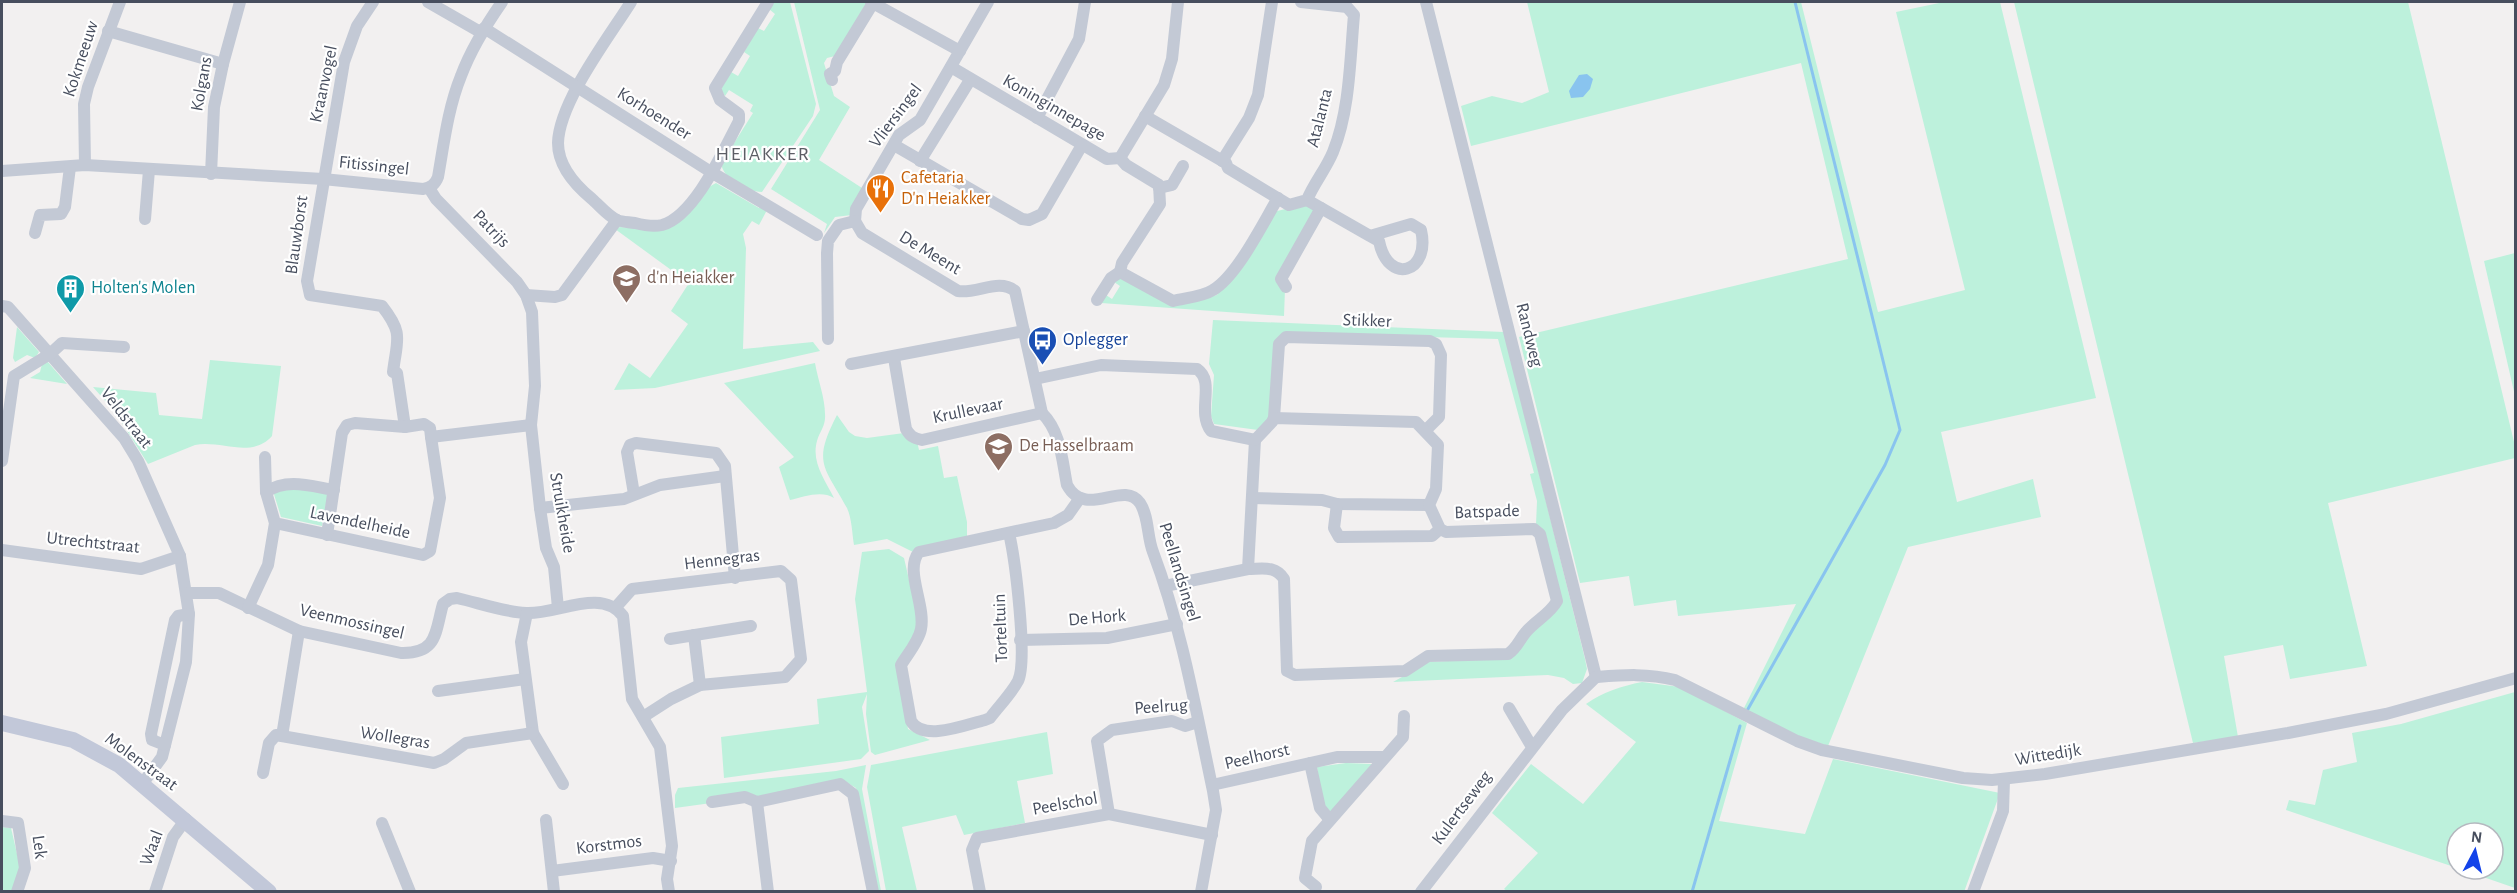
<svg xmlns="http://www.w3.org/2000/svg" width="2517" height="893" font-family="'Alegreya Sans',sans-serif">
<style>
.green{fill:#bdf1dc}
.water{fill:#89c4ef}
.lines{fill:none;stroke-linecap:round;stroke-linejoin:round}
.stream{stroke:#89c4ef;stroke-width:3}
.street{stroke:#c3c9d5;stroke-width:12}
.secondary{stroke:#c2c8d9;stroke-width:16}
.labels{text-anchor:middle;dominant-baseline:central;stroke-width:4.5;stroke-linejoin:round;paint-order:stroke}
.street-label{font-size:18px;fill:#474e5e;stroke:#fff}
.food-label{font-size:18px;fill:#c56008;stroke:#fff;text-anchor:start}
.education-label{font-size:18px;fill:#785e54;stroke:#fff;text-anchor:start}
.culture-label{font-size:18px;fill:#0d838f;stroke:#fff;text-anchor:start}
.transit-label{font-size:18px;fill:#164399;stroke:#fff;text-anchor:start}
.neighbourhood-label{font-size:20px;letter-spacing:1.5px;fill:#5c5e65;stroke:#fff}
</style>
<rect width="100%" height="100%" fill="#f2f0f0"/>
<g class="green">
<path d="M 771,2 L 790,2 L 816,104 L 813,116 L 762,192 C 746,191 725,181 721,164 L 753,113 L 750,111 L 753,105 L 729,90 L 725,96 L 721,89 L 731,72 L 738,76 L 750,56 L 744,52 L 758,28 L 764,31 L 775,14 L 769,9 Z"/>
<polygon points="794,2 867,2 835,56 827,58 824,63 834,96 850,107 819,160 862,188 852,215 835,217 824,233 827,224 771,189 820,110"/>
<polygon points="1527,2 1801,2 1878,312 1965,290 1896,12 1944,2 2000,2 2096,398 1941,432 1957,502 2033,479 2041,517 1908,547 1828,746 1791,734 1743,710 1796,604 1678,616 1676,600 1634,606 1629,576 1580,583 1519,337 1848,259 1801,63 1471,146 1461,106 1492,96 1522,103 1549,92"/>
<polygon points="2014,2 2408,2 2515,446 2515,458 2328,503 2367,666 2290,679 2283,645 2224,656 2238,737 2193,743"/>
<polygon points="716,183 759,208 761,206 767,210 759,225 752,221 743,234 746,248 743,349 813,342 820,351 655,388 614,390 629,363 650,378 688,324 671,311 689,283 615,229 620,227 659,230 707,188"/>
<polygon points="1306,204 1318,210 1275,280 1285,289 1284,316 1101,303 1106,295 1112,299 1120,286 1114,282 1116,279 1122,279 1174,305 1217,295 1273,212"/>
<polygon points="2515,253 2516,253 2515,396 2484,261"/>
<polygon points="1213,320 1504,332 1585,659 1587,669 1582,683 1573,684 1564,678 1548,675 1393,682 1429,662 1505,658 1556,606 1536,525 1537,501 1530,474 1534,473 1498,339 1283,333 1271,419 1258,430 1214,424 1211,416 1214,375 1209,364"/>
<polygon points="17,327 39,352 35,358 27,355 15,362 13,358"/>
<path d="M 210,360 L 281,366 L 272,436 C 252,459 221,440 195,445 L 148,464 L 115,412 L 93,387 L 156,393 L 159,415 L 202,419 Z"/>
<polygon points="47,361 67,384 30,378 40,372 42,364"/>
<path d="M 815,363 C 818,380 825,398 825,414 C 826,426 820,431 817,441 C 811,462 825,480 834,498 C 821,490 804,497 790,500 L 779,467 L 794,457 L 724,383 Z"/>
<path d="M 837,415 L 849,432 L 855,436 L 867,438 L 904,433 L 917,441 L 919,450 L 938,446 L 944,478 L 957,476 L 967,522 L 967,539 L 913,552 L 887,539 L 854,545 C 852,533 852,519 847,508 C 824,466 812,463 837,415 Z"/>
<polygon points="287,486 328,493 322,526 281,517 273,491"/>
<polygon points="889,549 904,558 919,623 918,631 897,663 908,729 930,740 875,755 871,752 866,714 867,694 862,707 869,751 861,759 724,778 721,737 819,724 817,699 867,692 855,599 862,552"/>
<path d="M 1642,682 L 1680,687 L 1747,723 L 1719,821 L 1805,834 L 1833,759 L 2000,793 L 1964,892 L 1507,891 L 1504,889 L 1538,853 L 1492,813 L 1531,764 L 1583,804 L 1636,742 L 1586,704 C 1603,692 1622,686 1642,682 Z"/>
<polygon points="2515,692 2515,888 2460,869 2493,869 2493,833 2457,833 2457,868 2286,810 2289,800 2315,805 2323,770 2357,762 2352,733 2401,724"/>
<polygon points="1047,732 1053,774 1017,781 1025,823 964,835 956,815 902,827 917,891 886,891 867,787 871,765"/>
<polygon points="1346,763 1372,764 1331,812 1322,803 1317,767"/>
<polygon points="866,765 862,789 881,891 877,891 856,788 841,779 755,797 675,808 675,795 678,788 836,771"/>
<polygon points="2,827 11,828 21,871 14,891 2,892"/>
</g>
<polygon class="water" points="1587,74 1593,79 1590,89 1583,97 1571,98 1569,91 1579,75"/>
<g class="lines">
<g class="stream">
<polyline points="1748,709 1885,465 1900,430 1795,2"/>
<polyline points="1692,892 1740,726"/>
</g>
<g class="street">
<path d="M 373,2 L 357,26 L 344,62 L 307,281 L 310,295 L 382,306 C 404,334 397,339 393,372"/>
<polyline points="428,2 482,33"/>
<path d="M 631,2 C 609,37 559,102 558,143 C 558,166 575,185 592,199 C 600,206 608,216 617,220 C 621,222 629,222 635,223 C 643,225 653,227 662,225 C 695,216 724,149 739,121 L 739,114 L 720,100 L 715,88 L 768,2"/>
<polyline points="871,2 960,51"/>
<polyline points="1426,2 1596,677"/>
<polyline points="484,28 711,172 817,235"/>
<polyline points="108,31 223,64"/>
<polyline points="951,67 1107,159 1120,158 1164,85 1172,59 1178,2"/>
<polyline points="832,80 830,74 835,71 837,62 873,3"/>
<path d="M 1145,116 L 1226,163 L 1228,168 L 1289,205 L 1307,200 C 1314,183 1326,169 1333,152 C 1350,110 1350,59 1354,15 L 1347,7 L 1301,2"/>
<polyline points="1037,118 1079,39 1085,2"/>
<polyline points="894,145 1022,219 1029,220 1042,214 1082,145"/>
<path d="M 1120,158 L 1126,165 L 1159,185 L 1160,204 L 1122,263 L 1120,272 L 1173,301 C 1185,298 1202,297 1213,290 C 1237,276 1263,223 1278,198"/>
<polyline points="920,161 970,80"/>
<polyline points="1222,161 1249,118 1258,95 1272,2"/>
<polyline points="85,165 84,104 88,87 120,2"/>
<path d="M 2,171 L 85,165 L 323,179 L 423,189 C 431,187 435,185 438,177 C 444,143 448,108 461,76 C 471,49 486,25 502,2"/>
<polyline points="211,174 214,107 223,64 240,2"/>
<polyline points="429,188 436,199 517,282 526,295 532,312 535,386 531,425"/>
<polyline points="1159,188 1172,185 1183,166"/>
<path d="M 1307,200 L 1370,236 L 1411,224 L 1421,230 C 1431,273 1388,286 1379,241 L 1370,236"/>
<polyline points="145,219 149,170"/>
<polyline points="855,221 856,209 899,135 920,120 988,2"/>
<polyline points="35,233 40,215 61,214 65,207 70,167"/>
<polyline points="1286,287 1281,279 1321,208"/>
<polyline points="526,295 555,297 562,295 617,220"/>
<polyline points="1097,300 1111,278 1120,272"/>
<polyline points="2,306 8,307 124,438 138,461 180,556 189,614 186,662 162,757 143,783"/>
<path d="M 828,339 L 827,253 L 828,241 L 839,225 L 855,221 L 862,233 L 958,291 C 977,294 999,278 1015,291 L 1042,413 C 1061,432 1062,460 1067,485 C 1086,520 1123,479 1140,503 C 1149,517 1147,537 1153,552 C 1182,629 1196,711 1213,791 L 1216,810 L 1201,892"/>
<path d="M 894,358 L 906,429 C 910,436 913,438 922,440 L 1042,413"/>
<polyline points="851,364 1024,331"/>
<polyline points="397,373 405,427"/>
<path d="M 1035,379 L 1101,365 L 1197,369 C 1216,382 1196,411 1211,431 L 1255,440 L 1248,569 L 1165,586"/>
<polyline points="1274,418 1279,344 1286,337 1430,341 1436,344 1441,355 1439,417 1425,431"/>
<polyline points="2,461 14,376 50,354 62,343 124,347"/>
<path d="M 266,492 C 287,478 310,486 334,490"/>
<polyline points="634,494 627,452 630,445 636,443 716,453 725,466 735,578"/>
<polyline points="1252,498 1322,500 1337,504 1429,505"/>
<polyline points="1337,504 1334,528 1339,537 1432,536 1440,529"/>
<polyline points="540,508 624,499 660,485 725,476"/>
<polyline points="275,523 423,555 430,551 440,498 431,437"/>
<path d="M 1009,533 C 1015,559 1028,660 1018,681 C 1011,694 999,706 990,718 L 985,720 C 965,725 923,742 911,721 L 901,665 C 907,655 919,641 921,629 C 926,605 904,570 919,552 L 1054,523 L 1068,515 L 1080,498"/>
<polyline points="327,535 342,433 347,425 355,423 405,427 424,424 430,428 431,437 531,425 540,508 546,548 554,567 558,608"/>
<polyline points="2,550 141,569 180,556"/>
<path d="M 1248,569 C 1262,569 1275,565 1284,579 L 1287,671 L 1295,675 L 1405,671 L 1428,656 L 1508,654 C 1517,648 1519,640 1526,632 C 1536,620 1550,614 1557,601 L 1540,534 L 1534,529 L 1446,532 L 1440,529 L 1429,505 L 1436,489 L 1438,445 L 1416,422 L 1274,418 L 1272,422 L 1255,440"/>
<path d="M 187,593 L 219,593 L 299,631 L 401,653 C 438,654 435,632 443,604 L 450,599 L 457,598 C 479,603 504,612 526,613 C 556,615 601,587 623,616 L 632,699 L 660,747 L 672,846 L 667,879 L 669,892"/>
<polyline points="616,607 632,589 781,571 791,580 801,659 785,677 700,685 671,699 643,717"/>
<polyline points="248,608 268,565 275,523 266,492 265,457"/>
<polyline points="527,613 521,642 533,733 563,784"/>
<polyline points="694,635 700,685"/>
<polyline points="670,639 751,626"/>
<polyline points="1020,640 1107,638 1177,624"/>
<path d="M 1596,677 C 1623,675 1648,673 1675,680 L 1797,741 L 1822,750 L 1963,778 L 1992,780 L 2045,774 L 2288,733 L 2386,714 L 2516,678"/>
<polyline points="438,691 525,679"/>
<polyline points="1509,708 1532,747"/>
<polyline points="282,736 299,631"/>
<polyline points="165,745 152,740 151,734 175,620 178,616 189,614"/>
<polyline points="1310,763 1320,808 1330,820"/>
<polyline points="263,773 269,743 276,735 434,763 444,759 466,743 533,733"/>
<polyline points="1212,785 1337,757 1384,757"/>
<polyline points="712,802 745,797 757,802 840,784 853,794 873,892"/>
<polyline points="757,802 768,892"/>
<polyline points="1109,814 1097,741 1112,730 1172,721 1185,726 1198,722"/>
<polyline points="546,820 554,892"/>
<polyline points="2,821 18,823 25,868 17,892"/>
<polyline points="382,823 410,892"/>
<polyline points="552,871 653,858 671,861"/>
<polyline points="1316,887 1305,878 1312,841 1403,737 1404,716"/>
<polyline points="155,892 173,837 186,819"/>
<polyline points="980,892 972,850 977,838 1109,814 1212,835"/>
<polyline points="1421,892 1562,710 1596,677"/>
<polyline points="1973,892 2003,811 2004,780"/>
</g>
<polyline class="secondary" points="2,723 73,740 119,765 269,892"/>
</g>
<defs>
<symbol id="restaurant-pin" viewBox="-11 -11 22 30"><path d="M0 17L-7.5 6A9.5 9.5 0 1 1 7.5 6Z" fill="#e8710a" stroke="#fff"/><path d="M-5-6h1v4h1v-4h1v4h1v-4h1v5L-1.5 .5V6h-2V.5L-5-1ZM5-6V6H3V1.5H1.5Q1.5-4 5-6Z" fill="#fff"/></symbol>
<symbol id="school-pin" viewBox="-11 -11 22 30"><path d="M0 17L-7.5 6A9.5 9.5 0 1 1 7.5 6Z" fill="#8d6e63" stroke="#fff"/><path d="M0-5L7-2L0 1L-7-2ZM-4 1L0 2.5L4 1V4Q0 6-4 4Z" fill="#fff"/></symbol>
<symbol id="building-pin" viewBox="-11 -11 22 30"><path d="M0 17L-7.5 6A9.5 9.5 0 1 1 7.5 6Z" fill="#0f9aa8" stroke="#fff"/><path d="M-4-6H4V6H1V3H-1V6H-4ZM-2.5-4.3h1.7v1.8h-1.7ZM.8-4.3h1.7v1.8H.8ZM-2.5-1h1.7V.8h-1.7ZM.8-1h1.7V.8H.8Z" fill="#fff"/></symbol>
<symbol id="bus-pin" viewBox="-11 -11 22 30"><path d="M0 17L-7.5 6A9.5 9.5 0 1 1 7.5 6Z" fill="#1a4fb4" stroke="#fff"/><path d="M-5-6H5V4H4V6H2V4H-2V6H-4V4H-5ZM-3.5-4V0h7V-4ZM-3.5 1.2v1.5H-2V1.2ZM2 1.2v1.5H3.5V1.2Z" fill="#fff"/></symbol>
</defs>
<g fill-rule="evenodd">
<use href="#restaurant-pin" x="864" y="172" width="33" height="45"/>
<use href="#school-pin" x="610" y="262" width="33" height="45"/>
<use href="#building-pin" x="54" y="272" width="33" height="45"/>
<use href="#bus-pin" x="1026" y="324" width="33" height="45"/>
<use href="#school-pin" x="982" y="430" width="33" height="45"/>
</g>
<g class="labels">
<g class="street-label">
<text transform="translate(81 59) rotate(-72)">Kokmeeuw</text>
<text transform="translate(202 84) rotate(-80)">Kolgans</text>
<text transform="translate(324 84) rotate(-78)">Kraanvogel</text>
<text transform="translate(1054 108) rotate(30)">Koninginnepage</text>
<text transform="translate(654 114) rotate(32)">Korhoender</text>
<text transform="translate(896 116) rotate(-53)">Vliersingel</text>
<text transform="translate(1320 118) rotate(-76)">Atalanta</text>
<text transform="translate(374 166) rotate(6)">Fitissingel</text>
<text transform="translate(491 229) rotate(46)">Patrijs</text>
<text transform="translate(297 235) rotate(-82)">Blauwborst</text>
<text transform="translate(930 253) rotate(31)">De Meent</text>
<text transform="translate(1367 321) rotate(2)">Stikker</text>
<text transform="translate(1529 335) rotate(76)">Randweg</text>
<text transform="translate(968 411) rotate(-12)">Krullevaar</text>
<text transform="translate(126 418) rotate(52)">Veldstraat</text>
<text transform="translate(1487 512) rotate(-2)">Batspade</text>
<text transform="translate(562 513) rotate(80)">Struikheide</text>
<text transform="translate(360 523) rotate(12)">Lavendelheide</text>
<text transform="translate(93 543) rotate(6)">Utrechtstraat</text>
<text transform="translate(722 560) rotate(-7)">Hennegras</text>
<text transform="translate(1179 572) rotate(73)">Peellandsingel</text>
<text transform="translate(1097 618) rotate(-5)">De Hork</text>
<text transform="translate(352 622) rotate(13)">Veenmossingel</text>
<text transform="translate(1001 628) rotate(-92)">Torteltuin</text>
<text transform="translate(1161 707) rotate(-4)">Peelrug</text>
<text transform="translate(395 738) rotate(9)">Wollegras</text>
<text transform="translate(2048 755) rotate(-9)">Wittedijk</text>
<text transform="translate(1257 757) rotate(-13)">Peelhorst</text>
<text transform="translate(141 762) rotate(36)">Molenstraat</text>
<text transform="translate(1065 804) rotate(-10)">Peelschol</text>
<text transform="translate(1462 808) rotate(-53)">Kulertseweg</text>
<text transform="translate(609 845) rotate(-7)">Korstmos</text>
<text transform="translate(39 847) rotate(82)">Lek</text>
<text transform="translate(152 848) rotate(-69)">Waal</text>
</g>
<g class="food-label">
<text x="901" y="178">Cafetaria<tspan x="901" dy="21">D'n Heiakker</tspan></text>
</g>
<g class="education-label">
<text x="647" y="278">d'n Heiakker</text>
<text x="1019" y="446">De Hasselbraam</text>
</g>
<g class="culture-label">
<text x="91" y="288">Holten's Molen</text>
</g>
<g class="transit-label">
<text x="1063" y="340">Oplegger</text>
</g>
<g class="neighbourhood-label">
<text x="763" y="154">HEIAKKER</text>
</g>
</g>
<rect width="2517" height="893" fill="none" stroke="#474e5e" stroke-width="6"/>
<g transform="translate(2475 851) rotate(7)"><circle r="28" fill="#ffffff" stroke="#b5b8bf" stroke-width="1.5"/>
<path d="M0-4.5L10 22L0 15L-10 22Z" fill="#1343e9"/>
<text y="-9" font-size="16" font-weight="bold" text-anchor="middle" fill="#474e5e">N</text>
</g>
</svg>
